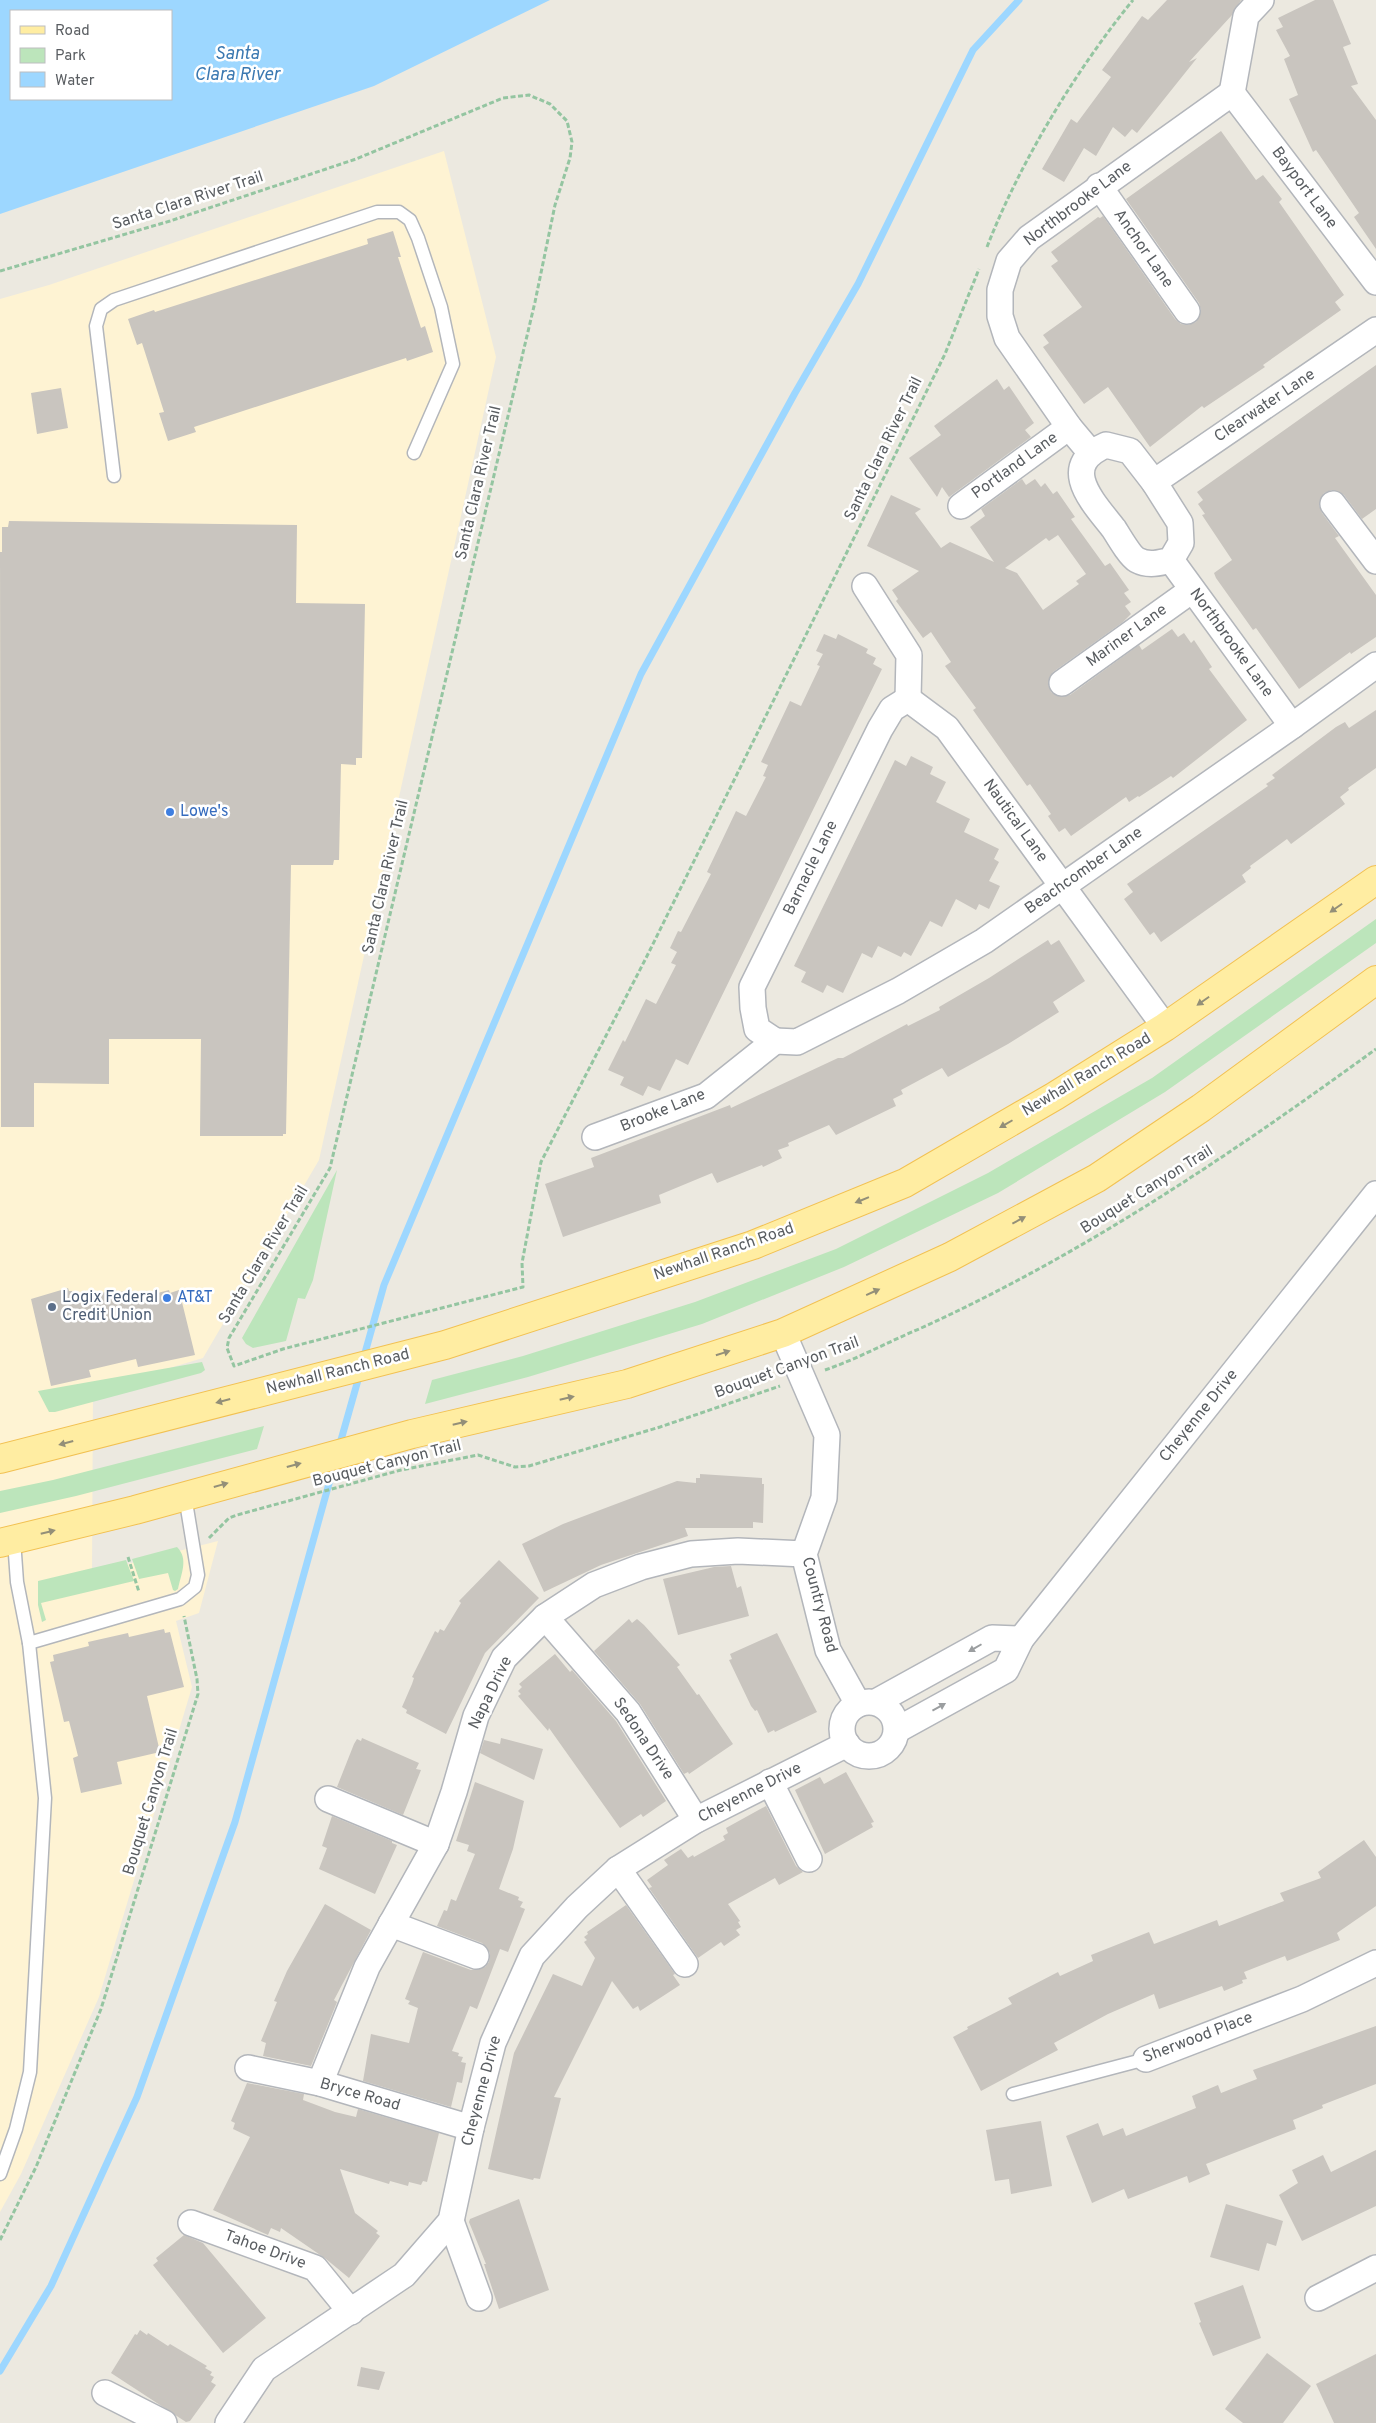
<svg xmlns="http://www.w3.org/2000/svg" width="1376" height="2423" font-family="Overpass,sans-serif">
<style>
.commercial{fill:#fef3d3}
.green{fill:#bce5bb}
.water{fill:#9dd7ff;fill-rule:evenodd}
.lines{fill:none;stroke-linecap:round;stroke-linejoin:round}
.stream{stroke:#9dd7ff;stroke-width:7}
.building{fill:#c9c5bf;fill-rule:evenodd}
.service-casing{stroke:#b3b6bb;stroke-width:15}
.minor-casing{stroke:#b3b6bb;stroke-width:28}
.primary-casing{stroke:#f2c152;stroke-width:30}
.path{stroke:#94c5a1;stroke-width:3;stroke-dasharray:5 2.5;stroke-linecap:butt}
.service{stroke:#fff;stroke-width:12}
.minor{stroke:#fff;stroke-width:25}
.primary{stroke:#ffeda2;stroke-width:28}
.oneway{fill:#938f78}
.oneway2{fill:#9b9ea0}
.shop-dot{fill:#3f7fe0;stroke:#fff;stroke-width:2}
.service-dot{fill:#5c6f8a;stroke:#fff;stroke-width:2}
.labels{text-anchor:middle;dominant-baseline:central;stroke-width:5;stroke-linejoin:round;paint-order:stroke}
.street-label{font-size:16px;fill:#595d61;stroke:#fff}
.shop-label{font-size:16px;fill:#366cbe;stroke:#fff;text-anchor:start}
.service-label{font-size:16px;fill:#4e5e75;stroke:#fff;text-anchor:start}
.water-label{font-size:18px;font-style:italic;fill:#3a78b1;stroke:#fff}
</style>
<rect width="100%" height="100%" fill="#ece9e0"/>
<polygon class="commercial" points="444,151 496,357 319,1160 203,1358 93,1391 92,1573 218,1541 199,1613 176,1621 192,1687 99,1997 21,2174 0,2212 0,299 49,285"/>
<g class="green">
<polygon points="1376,919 1376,943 1165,1092 998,1193 844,1267 702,1324 528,1377 425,1404 432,1380 523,1356 695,1302 836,1249 988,1173 1152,1078"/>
<polygon points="337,1170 313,1280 305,1299 298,1298 286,1341 253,1348 246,1344 242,1338"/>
<polygon points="202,1362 205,1370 201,1373 55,1412 49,1412 38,1391"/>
<polygon points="264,1426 257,1449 76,1496 0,1513 0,1491 53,1480"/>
<path d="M 177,1547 C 189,1559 181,1574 178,1589 L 175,1591 L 173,1590 L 168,1573 L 139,1579 L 132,1559 Z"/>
<polygon points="126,1560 134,1581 41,1603 46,1620 42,1622 38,1605 38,1581"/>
</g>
<path class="water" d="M 0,0 L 550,0 L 374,86 L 0,214 ZM 11,11 L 171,11 L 171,99 L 11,99 Z"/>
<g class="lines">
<g class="stream">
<polyline points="363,1360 384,1285 641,674 795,393 858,284 973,50 1019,0"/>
<polyline points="339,1447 360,1373"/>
<polyline points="0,2371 51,2286 137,2097 235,1822 335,1462"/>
</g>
</g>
<g class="building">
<polygon points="1167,0 1241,0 1232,15 1189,62 1197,58 1137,133 1132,129 1125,137 1113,127 1096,156 1084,148 1064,182 1042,169 1071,119 1077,123 1111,77 1102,70 1142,16 1148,20"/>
<polygon points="1315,0 1333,0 1351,44 1343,47 1358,84 1351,86 1376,120 1376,249 1354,217 1359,213 1316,150 1313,152 1289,99 1298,95 1284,59 1290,56 1276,30 1283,27 1278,18"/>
<polygon points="1221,131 1256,180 1263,175 1282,199 1279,202 1344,295 1335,302 1341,310 1263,365 1265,367 1204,408 1202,406 1150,447 1108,387 1084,404 1043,347 1049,343 1043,335 1082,307 1051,266 1058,261 1051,252 1098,217 1100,218 1103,216 1175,319 1181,324 1188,325 1196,322 1201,310 1199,303 1126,199"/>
<polygon points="393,231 401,257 398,257 421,328 425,326 433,352 407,361 406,358 194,427 196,432 168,441 159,413 164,412 142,343 137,345 128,319 154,310 155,312 368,244 367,239"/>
<polygon points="1376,365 1376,509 1362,519 1344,495 1332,490 1324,493 1319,505 1322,513 1339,536 1335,538 1376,595 1376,637 1351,654 1350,652 1299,689 1256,628 1253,630 1216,578 1214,573 1232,560 1202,515 1205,514 1198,504 1203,500 1197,492"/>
<polygon points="997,379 1004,390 1009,386 1034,423 1025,430 1031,437 949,497 942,487 937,497 909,458 941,435 934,426"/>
<polygon points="61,388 68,428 37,434 31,393"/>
<path d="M 1022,479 L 1026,485 L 1035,479 L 1041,487 L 1045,483 L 1053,494 L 1057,491 L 1075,517 L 1071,519 L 1105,566 L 1110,563 L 1129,590 L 1124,593 L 1131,602 L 1125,606 L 1131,614 L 1123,622 L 1053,672 L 1048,684 L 1051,692 L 1057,696 L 1070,695 L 1139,645 L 1142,650 L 1172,629 L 1178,637 L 1184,633 L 1191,643 L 1194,640 L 1212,667 L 1209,669 L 1247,720 L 1173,778 L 1171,776 L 1139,797 L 1138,796 L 1129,802 L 1126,797 L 1071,836 L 1065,828 L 1059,832 L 1048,816 L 1051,814 L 1030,784 L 1027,786 L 973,710 L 976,708 L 945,666 L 951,662 L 931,632 L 923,638 L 896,601 L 898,599 L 892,590 L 919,571 L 867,546 L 891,495 L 921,509 L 915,513 L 941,548 L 950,542 L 994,562 L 970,527 L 985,516 L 981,509 ZM 1058,535 L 1086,574 L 1076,581 L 1079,584 L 1043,610 L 1017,573 L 1005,568 L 1046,538 L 1049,541 Z"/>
<polygon points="9,521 297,525 296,603 365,604 362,758 356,758 356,765 341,764 339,860 334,860 333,865 291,865 286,1134 283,1134 283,1136 200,1136 201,1039 109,1039 109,1084 34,1083 34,1127 1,1127 0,552 2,552 2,527 8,527"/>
<polygon points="824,634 836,639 838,634 868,649 866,653 876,658 873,664 882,669 688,1065 676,1059 660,1091 648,1086 643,1096 620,1085 624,1077 608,1070 623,1040 625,1042 646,999 656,1004 676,965 671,963 677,952 670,948 678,931 681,932 711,874 707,872 736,811 746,816 766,777 763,776 768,765 761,762 790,701 801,706 820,666 817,665 823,654 816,651"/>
<polygon points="1376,710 1376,768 1348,788 1349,790 1340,797 1345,804 1291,844 1287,839 1250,866 1251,868 1242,875 1246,882 1161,942 1154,932 1150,935 1124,899 1133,892 1127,884 1268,786 1266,784 1275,778 1272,775 1336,727 1345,722 1349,728"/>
<polygon points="911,756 933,767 930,774 946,782 936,802 970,819 964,832 999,849 994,859 999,862 989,881 1000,886 989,909 979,904 976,910 956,899 942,927 930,921 911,956 904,952 901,957 878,946 872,958 862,953 843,993 827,985 823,993 801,982 806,972 794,966 895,760 906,766"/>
<polygon points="1048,940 1051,945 1059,940 1085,981 1053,1002 1059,1012 1008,1044 948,1077 942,1068 901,1090 903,1094 893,1099 896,1106 836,1135 829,1125 788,1143 789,1146 778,1150 782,1158 763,1167 762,1165 717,1183 712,1173 659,1195 661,1203 563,1237 545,1184 594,1167 591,1158 730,1105 731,1108 838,1058 843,1058 907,1024 908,1026 940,1010 939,1007 989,978"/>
<polygon points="68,1288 69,1291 72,1291 74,1299 115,1290 116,1293 124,1291 127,1301 169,1290 170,1293 179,1290 195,1355 138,1367 136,1359 89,1370 91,1377 51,1386 31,1299"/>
<polygon points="700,1474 762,1478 762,1484 764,1484 763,1523 753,1522 753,1528 685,1528 688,1536 601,1565 544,1592 522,1544 563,1524 677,1481 696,1483 696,1478 700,1478"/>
<polygon points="499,1560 539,1598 485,1653 446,1734 406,1713 407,1710 402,1707 412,1684 414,1678 412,1677 435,1631 438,1633 440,1629 444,1631 461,1603 459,1601"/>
<polygon points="731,1566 737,1588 741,1586 749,1616 678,1635 663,1579 714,1567"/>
<polygon points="629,1619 632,1623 637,1619 644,1625 680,1665 677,1667 697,1695 699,1694 733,1744 689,1774 688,1772 684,1774 640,1704 594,1651"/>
<polygon points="164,1629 165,1633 170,1632 184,1687 147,1696 160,1752 117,1762 122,1784 81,1793 73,1758 78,1756 69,1721 64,1722 50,1662 54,1661 53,1655 89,1646 88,1642 128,1633 129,1637"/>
<polygon points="777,1633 817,1712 775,1732 774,1730 768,1733 757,1710 755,1711 751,1706 729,1660 732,1659 730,1654"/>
<polygon points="555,1654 570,1672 572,1670 616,1721 666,1801 643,1817 641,1814 620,1828 549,1728 548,1731 518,1696 521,1694 518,1691 522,1687 519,1684"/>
<polygon points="362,1738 419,1763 416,1769 421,1770 403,1815 337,1787 354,1744 357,1739 361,1741"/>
<polygon points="501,1738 543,1749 534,1780 480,1753 484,1740 500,1744"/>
<polygon points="846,1772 874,1822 871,1823 873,1827 825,1854 795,1790 820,1777 824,1784"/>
<polygon points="475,1782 524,1801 513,1849 499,1889 519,1897 518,1900 523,1902 520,1907 525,1909 508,1952 500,1949 477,2009 470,2006 452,2051 459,2053 458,2056 463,2057 461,2062 466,2063 462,2083 457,2082 451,2107 363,2081 371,2034 409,2043 418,2008 408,2004 410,2001 405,1999 423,1952 471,1970 485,1967 489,1962 490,1953 482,1943 437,1926 444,1910 447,1911 451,1899 456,1901 475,1854 467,1851 469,1845 456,1841"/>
<polygon points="766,1806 796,1866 803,1872 779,1885 775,1878 728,1904 740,1921 738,1922 741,1927 736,1930 740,1935 724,1946 721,1942 698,1958 649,1888 652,1887 647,1880 668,1865 664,1860 681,1849 688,1858 693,1855 694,1857 725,1840 723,1836 728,1833 726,1828"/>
<polygon points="332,1816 392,1841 392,1843 397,1845 375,1894 319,1869 327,1848 322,1846"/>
<polygon points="1364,1840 1376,1857 1376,1906 1337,1933 1340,1940 1287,1961 1285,1956 1244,1972 1247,1979 1242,1980 1243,1983 1224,1991 1222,1986 1159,2009 1154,1994 1108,2014 1054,2043 1058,2050 981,2091 953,2037 968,2029 967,2027 1012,2004 1008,1998 1058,1972 1060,1976 1093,1961 1091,1955 1149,1932 1154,1944 1217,1920 1219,1926 1284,1901 1280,1893 1321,1878 1318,1872"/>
<polygon points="325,1904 371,1930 334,2000 337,2002 311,2066 263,2056 266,2043 261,2041 277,2002 274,2001 287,1971"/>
<polygon points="626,1905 675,1974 673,1975 680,1985 640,2011 638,2006 633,2009 612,1981 554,2097 561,2098 540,2179 534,2178 533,2180 488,2169 514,2053 553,1974 582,1986 595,1958 584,1942 587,1940 584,1937 588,1934 587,1932"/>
<polygon points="1376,2026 1376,2084 1322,2105 1323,2108 1293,2120 1296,2129 1206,2164 1210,2174 1189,2183 1187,2176 1128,2199 1124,2189 1092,2203 1066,2136 1098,2123 1103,2136 1123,2128 1126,2136 1196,2108 1192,2096 1218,2085 1221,2093 1257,2079 1253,2070"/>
<polygon points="247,2083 304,2094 303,2100 335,2112 356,2117 358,2109 439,2133 427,2182 423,2181 421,2185 409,2182 408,2186 390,2181 389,2184 340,2169 355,2213 378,2231 376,2233 380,2236 349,2278 326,2259 281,2228 280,2232 271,2228 268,2235 213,2210 250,2137 233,2129 235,2123 231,2121"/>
<polygon points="1041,2121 1052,2186 1011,2194 1009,2179 995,2181 986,2130"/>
<polygon points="1376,2150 1376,2206 1302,2241 1279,2195 1298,2183 1292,2170 1323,2155 1331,2172"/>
<polygon points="519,2199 549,2290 499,2309 484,2264 486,2264 469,2222 470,2219"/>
<polygon points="1226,2204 1283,2221 1276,2246 1267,2243 1259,2271 1210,2257"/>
<polygon points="184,2235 203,2243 266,2318 223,2353 153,2265 158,2261 156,2258"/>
<polygon points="1243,2285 1261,2338 1213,2356 1199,2323 1201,2322 1194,2303"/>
<polygon points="140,2330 147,2335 148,2333 168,2346 170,2344 207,2366 205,2368 212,2372 210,2375 214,2377 211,2382 216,2385 190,2421 186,2422 111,2373 135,2334 137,2335"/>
<polygon points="1267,2353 1311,2386 1283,2423 1243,2423 1225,2409"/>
<polygon points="1376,2354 1376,2423 1334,2423 1316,2384"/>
<polygon points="361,2367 385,2372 379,2390 357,2386"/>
</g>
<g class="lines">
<defs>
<g id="service">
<polyline points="114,476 96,326 101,309 114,300 377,212 399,212 410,220 418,238 441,307 453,364 414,453"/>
<polyline points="14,1540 17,1582 29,1643 180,1599 195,1587 198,1575 185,1496"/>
<polyline points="1013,2094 1146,2059"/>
<polyline points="0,2174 16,2129 30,2072 45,1798 29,1643"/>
</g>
<g id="minor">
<polyline points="1232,93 1376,282"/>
<polyline points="1232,93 1246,16 1261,0"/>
<polyline points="1099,186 1187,311"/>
<path d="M 1106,445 L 1130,451 L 1154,482 L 1180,523 L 1181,543 L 1171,560 C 1160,563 1148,566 1137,560 C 1130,556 1119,537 1114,529 C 1093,502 1057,466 1106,445 Z"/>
<polyline points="1090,452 1069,427 1007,338 1000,316 1000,290 1009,261 1029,238 1232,93"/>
<polyline points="1154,482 1376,330"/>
<polyline points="1333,504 1376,561"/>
<polyline points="961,506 1069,427"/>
<polyline points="1171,560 1292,726"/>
<polyline points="865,586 909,655 908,699"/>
<polyline points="1062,683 1192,590"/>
<polyline points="908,699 947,728 1165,1027"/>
<polyline points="775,1041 797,1042 898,991 984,941 1292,726 1376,665"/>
<polyline points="775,1041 757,1029 753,1008 752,987 880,729 892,709 908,699"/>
<polyline points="595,1137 706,1096 775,1041"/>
<polyline points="783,1333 827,1435 824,1498 804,1554 828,1650 858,1704"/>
<polyline points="545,1617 628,1712 696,1820"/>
<polyline points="876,1702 992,1638 1021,1639"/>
<circle cx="869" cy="1729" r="27"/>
<polyline points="897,1730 1006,1670 1021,1639 1376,1194"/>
<polyline points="770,1782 809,1859"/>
<polyline points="328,1799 436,1844"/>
<polyline points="618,1869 685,1964"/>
<polyline points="391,1924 476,1956"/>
<polyline points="1146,2059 1302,1999 1376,1963"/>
<polyline points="248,2068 320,2083 471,2128"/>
<polyline points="320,2083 367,1967 436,1844 454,1792 476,1716 504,1658 545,1617 594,1585 641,1567 691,1554 738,1551 804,1554"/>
<polyline points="451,2221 479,2298"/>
<polyline points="191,2223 315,2268 351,2312"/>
<polyline points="1318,2298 1376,2268"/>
<polyline points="105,2393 164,2423"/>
<polyline points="228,2423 264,2369 404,2275 451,2221 471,2128 493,2043 532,1956 577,1907 618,1869 696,1820 847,1744"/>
</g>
<g id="primary">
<polyline points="0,1459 445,1345 753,1245 905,1183 1055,1096 1165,1027 1376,880"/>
<polyline points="0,1543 135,1510 412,1434 627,1384 783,1333 950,1257 1097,1178 1201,1108 1376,980"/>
</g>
</defs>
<use href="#service" class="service-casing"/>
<use href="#minor" class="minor-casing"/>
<use href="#primary" class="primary-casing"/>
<g class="path">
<path d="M 987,247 C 1020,162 1076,70 1133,0"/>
<polyline points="0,271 170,221 356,159 503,98 529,95 550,104 567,121 572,142 570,158 555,205 535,302 330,1168 229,1338 227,1348 234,1366 283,1349 523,1287 522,1263 541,1162 646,958 945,354 979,269"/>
<path d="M 825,1370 C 857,1359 888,1342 919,1329 C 1084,1254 1230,1155 1376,1049"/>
<polyline points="209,1538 229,1518 237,1515 401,1470 478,1455 515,1467 529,1466 660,1427 780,1386"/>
<polyline points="128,1557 139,1592"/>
<polyline points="0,2240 36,2167 101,2009 198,1694 197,1679 184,1616"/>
</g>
<use href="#service" class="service"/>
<use href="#minor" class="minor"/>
<use href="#primary" class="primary"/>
</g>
<defs><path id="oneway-solid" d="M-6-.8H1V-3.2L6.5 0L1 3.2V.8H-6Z" transform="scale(1.25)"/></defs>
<g class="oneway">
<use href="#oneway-solid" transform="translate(1336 908) rotate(145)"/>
<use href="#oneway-solid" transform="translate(1203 1001) rotate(145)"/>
<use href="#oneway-solid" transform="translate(1006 1124) rotate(150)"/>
<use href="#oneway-solid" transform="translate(862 1200) rotate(158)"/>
<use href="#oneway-solid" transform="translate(1019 1220) rotate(-28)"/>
<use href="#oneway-solid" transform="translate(873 1292) rotate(-24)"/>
<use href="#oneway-solid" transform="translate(723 1353) rotate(-18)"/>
<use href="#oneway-solid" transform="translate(567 1398) rotate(-13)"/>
<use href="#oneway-solid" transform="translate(223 1401) rotate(165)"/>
<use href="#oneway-solid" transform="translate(460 1423) rotate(-13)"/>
<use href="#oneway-solid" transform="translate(66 1443) rotate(165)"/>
<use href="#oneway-solid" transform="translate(294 1465) rotate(-15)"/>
<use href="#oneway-solid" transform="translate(221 1485) rotate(-16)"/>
<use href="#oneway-solid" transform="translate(48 1532) rotate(-14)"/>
</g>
<g class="oneway2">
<use href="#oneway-solid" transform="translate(975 1648) rotate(150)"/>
<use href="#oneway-solid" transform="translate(939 1707) rotate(-29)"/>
</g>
<g class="shop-dot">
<circle cx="170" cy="812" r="5"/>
<circle cx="167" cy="1298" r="5"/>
</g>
<circle class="service-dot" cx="52" cy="1307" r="5"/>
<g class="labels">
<g class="street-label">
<text transform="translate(1304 188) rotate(53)">Bayport Lane</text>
<text transform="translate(188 201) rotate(-18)">Santa Clara River Trail</text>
<text transform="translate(1078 204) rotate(-37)">Northbrooke Lane</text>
<text transform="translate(1143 249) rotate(55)">Anchor Lane</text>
<text transform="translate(1265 406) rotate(-34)">Clearwater Lane</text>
<text transform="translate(884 449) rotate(-64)">Santa Clara River Trail</text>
<text transform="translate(1015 466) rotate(-36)">Portland Lane</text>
<text transform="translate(479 483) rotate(-77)">Santa Clara River Trail</text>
<text transform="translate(1127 636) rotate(-36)">Mariner Lane</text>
<text transform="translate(1231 643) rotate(54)">Northbrooke Lane</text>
<text transform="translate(1015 821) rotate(54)">Nautical Lane</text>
<text transform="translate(811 868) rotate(-64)">Barnacle Lane</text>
<text transform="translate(1084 871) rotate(-35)">Beachcomber Lane</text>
<text transform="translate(386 877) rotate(-77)">Santa Clara River Trail</text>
<text transform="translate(1087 1075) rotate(-31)">Newhall Ranch Road</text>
<text transform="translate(663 1111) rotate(-22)">Brooke Lane</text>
<text transform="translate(1147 1190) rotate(-32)">Bouquet Canyon Trail</text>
<text transform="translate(724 1252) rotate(-19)">Newhall Ranch Road</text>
<text transform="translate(264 1255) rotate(-59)">Santa Clara River Trail</text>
<text transform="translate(787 1368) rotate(-20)">Bouquet Canyon Trail</text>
<text transform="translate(338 1372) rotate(-14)">Newhall Ranch Road</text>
<text transform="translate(1199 1416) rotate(-51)">Cheyenne Drive</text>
<text transform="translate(387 1464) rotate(-14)">Bouquet Canyon Trail</text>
<text transform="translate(819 1605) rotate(75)">Country Road</text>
<text transform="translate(491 1693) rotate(-64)">Napa Drive</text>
<text transform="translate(643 1739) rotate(56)">Sedona Drive</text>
<text transform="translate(750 1793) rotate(-27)">Cheyenne Drive</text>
<text transform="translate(151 1802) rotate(-73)">Bouquet Canyon Trail</text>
<text transform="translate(1198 2038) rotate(-21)">Sherwood Place</text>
<text transform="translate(482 2091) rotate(-75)">Cheyenne Drive</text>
<text transform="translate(360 2095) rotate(16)">Bryce Road</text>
<text transform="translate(265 2250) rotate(20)">Tahoe Drive</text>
</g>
<g class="shop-label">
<text x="180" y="812">Lowe's</text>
<text x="177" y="1298">AT&amp;T</text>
</g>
<g class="service-label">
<text x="62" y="1298">Logix Federal<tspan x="62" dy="18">Credit Union</tspan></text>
</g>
<g class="water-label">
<text x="237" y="54">Santa<tspan x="237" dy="21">Clara River</tspan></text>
</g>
</g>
<rect x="10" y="10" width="162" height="90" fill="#ffffff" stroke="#bdbec0"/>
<rect x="20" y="26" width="25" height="8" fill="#ffeda2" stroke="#bdbec0"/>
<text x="55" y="35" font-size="15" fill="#595d61">Road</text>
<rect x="20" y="48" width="25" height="15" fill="#bce5bb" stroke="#bdbec0"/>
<text x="55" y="60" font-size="15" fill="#595d61">Park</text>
<rect x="20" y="72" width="25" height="15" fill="#9dd7ff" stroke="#bdbec0"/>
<text x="55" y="85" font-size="15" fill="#595d61">Water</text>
</svg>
